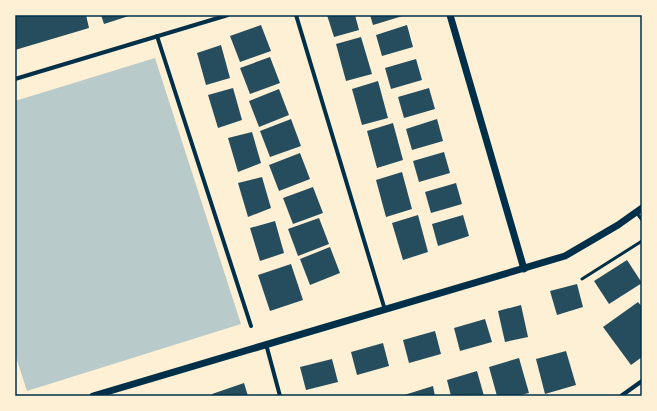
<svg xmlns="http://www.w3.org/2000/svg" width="657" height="411" font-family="Ubuntu,sans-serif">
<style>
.green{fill:#b9caca}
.building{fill:#264d5e}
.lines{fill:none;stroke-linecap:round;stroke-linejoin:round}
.service{stroke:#003049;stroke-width:3}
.minor{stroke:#003049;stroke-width:4}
.tertiary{stroke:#003049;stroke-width:7}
.neatline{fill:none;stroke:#003049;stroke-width:1.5}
</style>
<rect width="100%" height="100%" fill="#fdf0d5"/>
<polygon class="green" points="155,58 241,324 27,391 15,354 15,101"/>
<g class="building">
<polygon points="15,15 86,15 89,28 15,50"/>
<polygon points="101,15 132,15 104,24"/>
<polygon points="327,15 355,15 359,30 334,37"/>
<polygon points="370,15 406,15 373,25"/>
<polygon points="261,25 271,51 240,62 230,36"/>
<polygon points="407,25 413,47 382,56 376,35"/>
<polygon points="361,37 372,74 346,81 336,44"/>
<polygon points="221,45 230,78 206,85 197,53"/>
<polygon points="270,57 280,83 250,94 240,68"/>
<polygon points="416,59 422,80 391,89 385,68"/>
<polygon points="378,81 388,118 362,125 352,89"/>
<polygon points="233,88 242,120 218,128 208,95"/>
<polygon points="429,88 435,109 404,118 398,97"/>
<polygon points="279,89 289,115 259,127 249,101"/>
<polygon points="291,119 301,146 270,157 260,131"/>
<polygon points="437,119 443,141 412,150 406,129"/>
<polygon points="393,123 403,160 377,168 367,131"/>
<polygon points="252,132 261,163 238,172 228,138"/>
<polygon points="444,152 450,173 419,182 413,161"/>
<polygon points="300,153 310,179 279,191 269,165"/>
<polygon points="402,172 412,209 386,217 376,180"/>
<polygon points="262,177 271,208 248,217 238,183"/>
<polygon points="456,183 462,204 431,213 425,192"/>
<polygon points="313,187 323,213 293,224 283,198"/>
<polygon points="418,215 428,252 403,260 392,223"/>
<polygon points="463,215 469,236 438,246 432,224"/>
<polygon points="319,218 329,244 298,256 288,229"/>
<polygon points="275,221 284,253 260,261 250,228"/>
<polygon points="330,247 340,273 310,285 300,259"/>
<polygon points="627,260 642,283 609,304 594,281"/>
<polygon points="291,264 303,300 270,311 258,275"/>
<polygon points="577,284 583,307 557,315 550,291"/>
<polygon points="638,302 642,307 642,357 631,365 603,327"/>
<polygon points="521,305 528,337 505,342 498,311"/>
<polygon points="485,319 492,342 460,351 454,328"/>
<polygon points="435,331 441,354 409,363 403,340"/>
<polygon points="383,343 389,366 357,375 351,352"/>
<polygon points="566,351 576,385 545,394 536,359"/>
<polygon points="519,358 529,393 517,396 497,396 489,367"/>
<polygon points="332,359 338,382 306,390 300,367"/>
<polygon points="477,371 484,396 451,396 447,380"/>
<polygon points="244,383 248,396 213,396 212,394"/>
<polygon points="433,386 435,396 401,396"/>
</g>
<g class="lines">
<g class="service">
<polyline points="636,212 642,220"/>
<polyline points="582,279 642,241"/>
</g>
<g class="minor">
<polyline points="296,15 385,310"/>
<polyline points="157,36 251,326"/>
<polyline points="15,79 228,15"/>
<polyline points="266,344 280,396"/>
<polyline points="621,396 642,381"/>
</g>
<g class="tertiary">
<polyline points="450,15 524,269"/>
<polyline points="93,396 565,256 618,225 642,208"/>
</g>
</g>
<rect width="657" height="411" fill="none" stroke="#fdf0d5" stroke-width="32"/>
<rect x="16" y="16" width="625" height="379" class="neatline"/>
</svg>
